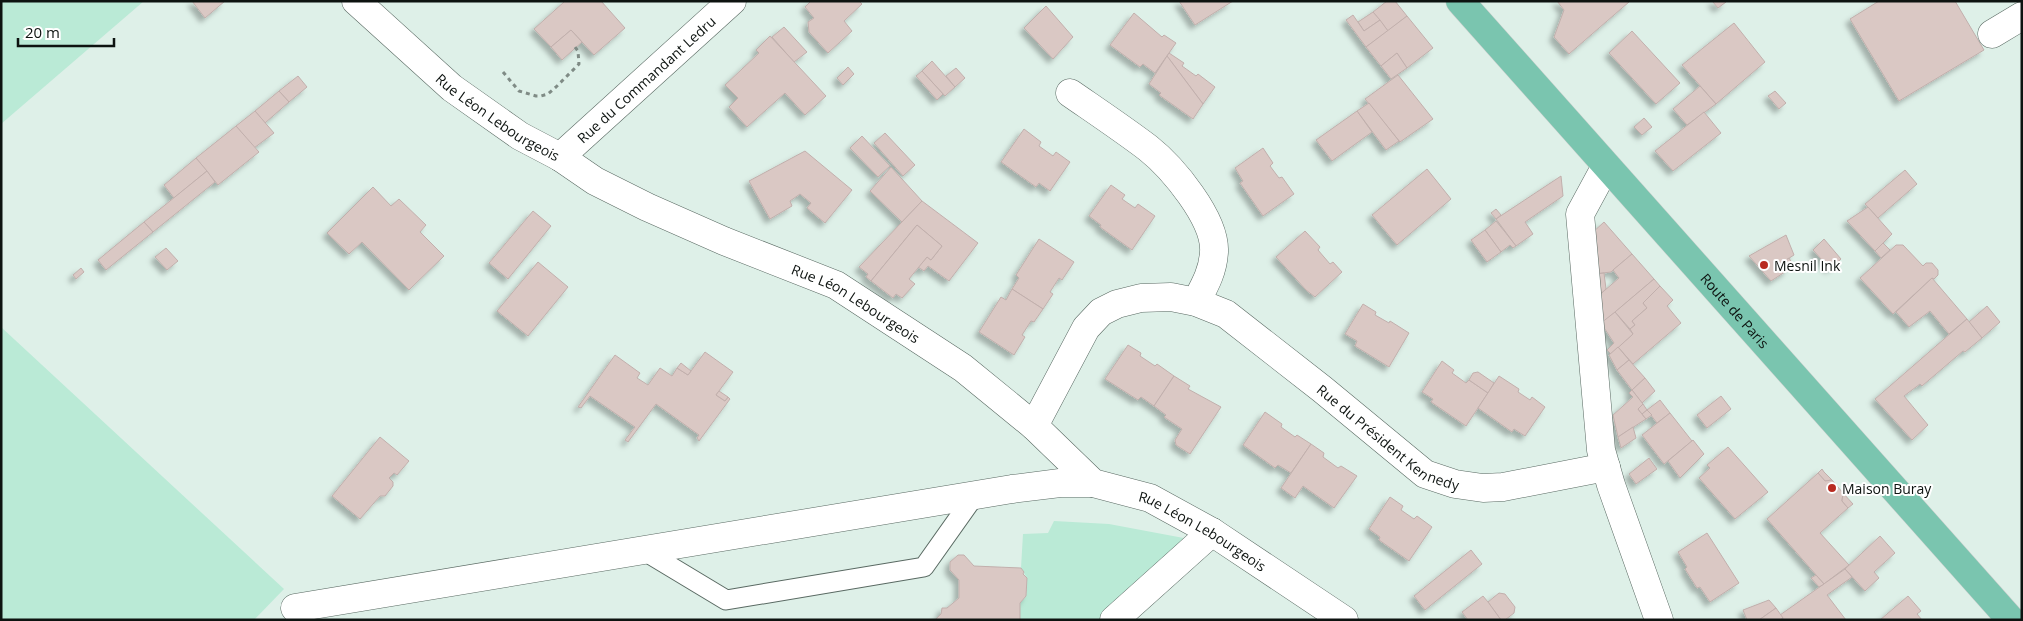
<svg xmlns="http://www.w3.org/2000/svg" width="2023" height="621" font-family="'Open Sans',sans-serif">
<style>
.green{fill:#baead6}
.building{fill:#dac8c4;stroke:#c1afac;filter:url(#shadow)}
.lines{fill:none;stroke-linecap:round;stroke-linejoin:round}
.lane-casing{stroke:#596962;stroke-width:21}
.street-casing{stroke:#596962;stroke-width:29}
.primary-casing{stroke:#cfd0cf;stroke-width:29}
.path{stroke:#7f8b85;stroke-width:3;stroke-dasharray:4 4;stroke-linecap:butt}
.lane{stroke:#fff;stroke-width:19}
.street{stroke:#fff;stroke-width:28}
.primary{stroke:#7ac5af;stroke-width:28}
.poi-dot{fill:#b82a20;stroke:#fff;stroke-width:2}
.labels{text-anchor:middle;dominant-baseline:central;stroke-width:4;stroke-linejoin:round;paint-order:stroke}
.street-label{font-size:14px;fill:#0d1310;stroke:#fff}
.poi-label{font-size:14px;fill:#0d1310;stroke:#fff;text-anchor:start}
</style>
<defs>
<filter id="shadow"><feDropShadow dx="-4.5" dy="4.5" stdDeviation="2.5" flood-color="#0004"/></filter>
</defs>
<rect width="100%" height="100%" fill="#def0e8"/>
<g class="green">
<polygon points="1,1 144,1 1,124"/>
<polygon points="1,327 284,589 254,620 1,620"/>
<polygon points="1054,521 1109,524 1189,539 1099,620 1020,620 1020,603 1026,596 1027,578 1021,568 1023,534 1048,533"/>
</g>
<g class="building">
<polygon points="192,1 225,1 205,18"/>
<polygon points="565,1 601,1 625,28 594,55 571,30 551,47 534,29"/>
<polygon points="811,1 859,1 862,4 844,21 852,31 828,53 809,32 808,22 814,18 805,7"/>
<polygon points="1179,1 1233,1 1195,25"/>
<polygon points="1387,1 1395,1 1407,16 1388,31 1373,12"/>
<polygon points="1557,1 1628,1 1629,2 1569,54 1554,37 1564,10"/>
<polygon points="1712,1 1726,1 1726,2 1718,8"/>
<polygon points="1879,1 1955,1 1984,50 1899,101 1850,19"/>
<polygon points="1046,6 1073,37 1053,59 1024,28"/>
<polygon points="1373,12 1380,20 1364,31 1358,22"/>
<polygon points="1134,13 1162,37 1164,35 1176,43 1155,73 1143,64 1140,67 1110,45"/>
<polygon points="1353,15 1364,31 1380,20 1388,31 1366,47 1346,20"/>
<polygon points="1407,16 1433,48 1407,68 1397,53 1381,66 1366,47"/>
<polygon points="1734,23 1765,62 1716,104 1682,65"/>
<polygon points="784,27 807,52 794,62 772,37"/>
<polygon points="571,30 582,42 562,60 551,47"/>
<polygon points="1632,31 1680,83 1656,104 1609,53"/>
<polygon points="770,36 826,96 805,115 785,93 747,127 729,107 738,98 725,85 759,53 756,50"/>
<polygon points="1169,53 1184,63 1182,66 1196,76 1198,74 1215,87 1203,104 1167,56"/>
<polygon points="1397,53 1407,68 1391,79 1381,66"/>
<polygon points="1167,56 1203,104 1193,119 1159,95 1161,93 1149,84"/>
<polygon points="932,61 955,87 945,96 922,71"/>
<polygon points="848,67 854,74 843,85 837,78"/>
<polygon points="956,68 965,78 955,87 946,76"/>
<polygon points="922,71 943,94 937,100 916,76"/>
<polygon points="1398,75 1433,119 1400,142 1365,99"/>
<polygon points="298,76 307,87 289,102 279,91"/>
<polygon points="1700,86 1716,104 1687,125 1673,109"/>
<polygon points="279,91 289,102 265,123 255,111"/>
<polygon points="1775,91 1786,103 1779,109 1768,96"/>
<polygon points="1369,103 1399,141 1386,150 1357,111"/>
<polygon points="255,111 274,133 254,148 236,126"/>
<polygon points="1357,111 1372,132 1332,161 1316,140"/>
<polygon points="1704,112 1721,133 1673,171 1655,151"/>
<polygon points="1644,118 1652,127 1642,135 1634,127"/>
<polygon points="236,126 259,152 218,185 196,158"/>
<polygon points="1024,129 1041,142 1039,146 1053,156 1056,152 1070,162 1050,191 1039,183 1036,187 1001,162"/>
<polygon points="885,133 915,165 903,176 874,143"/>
<polygon points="862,136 890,166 878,177 850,148"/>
<polygon points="1263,148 1273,163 1270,166 1279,178 1282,177 1294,194 1263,216 1240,183 1243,181 1235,168"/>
<polygon points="805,151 852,190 825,223 807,208 811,203 800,194 790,201 792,206 770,219 749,181"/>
<polygon points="196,158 207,171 174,198 164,185"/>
<polygon points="891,167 922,201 902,222 870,191"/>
<polygon points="1427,169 1451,199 1397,245 1372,215"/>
<polygon points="1905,170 1917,184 1878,218 1865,204"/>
<polygon points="207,171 215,182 153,232 144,222"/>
<polygon points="1561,176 1563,196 1525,222 1533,234 1516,246 1496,219"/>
<polygon points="1111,185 1125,195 1122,199 1135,208 1138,204 1155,216 1132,250 1100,227 1101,225 1089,216"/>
<polygon points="373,187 391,206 399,199 426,225 420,232 444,256 409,290 362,242 349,254 327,233"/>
<polygon points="922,201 978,243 949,281 928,266 924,271 918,267 927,257 931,260 942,246 917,225 871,281 866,277 868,274 859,267"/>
<polygon points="1868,207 1892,234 1875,251 1847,221"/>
<polygon points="1496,209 1501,215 1496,219 1491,213"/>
<polygon points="533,211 551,226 508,279 489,263"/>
<polygon points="1496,221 1505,232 1516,246 1513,248 1510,245 1501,252 1485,230"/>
<polygon points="144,222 153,232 106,270 98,260"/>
<polygon points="1604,222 1632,254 1611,272 1595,274 1592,233"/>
<polygon points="917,225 942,246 931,260 927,257 909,279 915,284 902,298 896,294 893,298 871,281"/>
<polygon points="1485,230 1501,252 1487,262 1471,240"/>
<polygon points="1305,231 1320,247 1318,250 1330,264 1333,262 1342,272 1315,297 1306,290 1276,257"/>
<polygon points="1786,235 1794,255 1783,262 1788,270 1771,281 1749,256"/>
<polygon points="1039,239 1074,262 1062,280 1059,278 1050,292 1053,294 1043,309 1012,289 1019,278 1016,275"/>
<polygon points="1824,239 1841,259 1830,269 1813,250"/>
<polygon points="1883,243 1890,250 1881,258 1875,251"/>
<polygon points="1896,245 1903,245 1923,266 1926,263 1932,263 1938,270 1938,275 1934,279 1932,278 1893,314 1860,278"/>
<polygon points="166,248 178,261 167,270 155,257"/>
<polygon points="1632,254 1654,279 1600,325 1597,297 1619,278 1613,270"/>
<polygon points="1789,258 1792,263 1786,267 1783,262"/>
<polygon points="538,262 568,287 528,336 497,311"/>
<polygon points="81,268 84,272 76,279 73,275"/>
<polygon points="1604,273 1606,289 1597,297 1595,274"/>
<polygon points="1932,278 1967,319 1949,334 1930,311 1909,327 1896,312"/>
<polygon points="1654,279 1660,286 1643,303 1647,308 1632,321 1635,325 1630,329 1615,312"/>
<polygon points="1660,286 1673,300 1667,306 1681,323 1633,364 1618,347 1633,334 1630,329 1635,325 1632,321 1647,308 1643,303"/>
<polygon points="1012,289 1043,309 1034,322 1031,321 1022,335 1025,337 1014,355 979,332 1001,297 1006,300"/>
<polygon points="1363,304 1376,312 1375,315 1389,323 1390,321 1409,333 1389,367 1355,346 1357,341 1345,334"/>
<polygon points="1987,306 2000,322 1982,338 1969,322"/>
<polygon points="1615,312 1633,334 1611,354 1607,350 1614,343 1601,323"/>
<polygon points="1967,319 1982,338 1965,352 1963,351 1922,386 1920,384 1904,396 1928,425 1912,440 1875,399"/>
<polygon points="1128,345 1141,353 1140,356 1155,366 1157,364 1174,376 1154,406 1141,397 1138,400 1105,379"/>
<polygon points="1618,347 1629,360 1617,370 1609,355"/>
<polygon points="705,352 733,372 716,395 725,401 728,397 730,399 699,441 697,438 699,435 656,404 628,442 625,440 635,427 590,396 581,408 578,407 615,355 640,373 637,378 648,385 660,368 672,376 677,368 688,375"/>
<polygon points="1629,360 1645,378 1632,390 1617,370"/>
<polygon points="1442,361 1454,370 1452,373 1466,383 1469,380 1488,393 1466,426 1431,402 1433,399 1422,392"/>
<polygon points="681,363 691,371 688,375 677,368"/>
<polygon points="1478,372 1494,383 1488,393 1469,380 1473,373"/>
<polygon points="1174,376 1190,386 1188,389 1221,407 1190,454 1176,445 1175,440 1182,429 1164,417 1166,415 1154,406"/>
<polygon points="1499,376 1519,389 1518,392 1530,400 1532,397 1545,407 1525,436 1514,429 1512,432 1478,408"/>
<polygon points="1645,378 1655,391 1642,403 1632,390"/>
<polygon points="1632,390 1643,404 1638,409 1646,419 1618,437 1613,415 1633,397 1629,393"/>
<polygon points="719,391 728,397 725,401 716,395"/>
<polygon points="1721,396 1731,409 1707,428 1697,415"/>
<polygon points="1660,400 1670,413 1657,423 1647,410"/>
<polygon points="1643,404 1647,410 1642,414 1638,409"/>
<polygon points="1647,410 1652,415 1646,419 1642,414"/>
<polygon points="1265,412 1282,424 1281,427 1295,437 1297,435 1311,444 1291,473 1278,465 1275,468 1243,445"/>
<polygon points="1670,413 1692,441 1664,464 1642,435"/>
<polygon points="1633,427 1636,438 1621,448 1618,437"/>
<polygon points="380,437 409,461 397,475 394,473 389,478 393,482 393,486 385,496 380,496 360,519 332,496"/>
<polygon points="1693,440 1704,454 1680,478 1668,461"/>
<polygon points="1311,444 1324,453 1323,457 1338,468 1341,466 1357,476 1334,508 1303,486 1295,498 1281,488"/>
<polygon points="1728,447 1768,492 1735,519 1699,478 1710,468 1707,465"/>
<polygon points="1649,458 1657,469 1636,484 1629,474"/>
<polygon points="1822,469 1824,472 1832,480 1825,481 1818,473"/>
<polygon points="1818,473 1825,481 1832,480 1843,493 1842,501 1848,508 1820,533 1849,565 1824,584 1767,519"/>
<polygon points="1843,493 1853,504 1848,508 1842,501"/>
<polygon points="1390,497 1403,506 1401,510 1414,519 1417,516 1432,527 1409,561 1379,540 1380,537 1369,529"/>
<polygon points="1707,533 1739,583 1710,602 1700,587 1697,588 1685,569 1687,567 1678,552"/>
<polygon points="1880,536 1895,553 1874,572 1879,578 1865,591 1845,569"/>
<polygon points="1471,550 1482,564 1425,610 1414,596"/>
<polygon points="958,555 964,555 974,566 1021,568 1024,572 1023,574 1027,578 1026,596 1020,603 1020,620 935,620 941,614 942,608 947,608 959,598 959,580 950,570 950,562"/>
<polygon points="1845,569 1852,577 1827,595 1846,620 1784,620 1780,615"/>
<polygon points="1816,575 1824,584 1819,587 1811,578"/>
<polygon points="1499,593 1505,594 1515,607 1514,613 1505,620 1501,620 1488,602"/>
<polygon points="1483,596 1488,602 1501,620 1468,620 1462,612"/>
<polygon points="1908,596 1921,611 1917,614 1922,620 1880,620"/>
<polygon points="1769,600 1776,608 1759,620 1747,620 1743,610"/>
<polygon points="1776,608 1783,618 1780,620 1759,620"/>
</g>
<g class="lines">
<defs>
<polyline id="lane" points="643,550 726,600 924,567 975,495"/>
<g id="street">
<path id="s1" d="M 356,1 L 452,88 L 520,136 L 560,157 L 595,181 L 647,207 L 724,241 L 836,285 L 963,368 L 1034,426 L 1093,483 L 1150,498 L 1212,532 L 1344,620"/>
<polyline points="1992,34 2022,16"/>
<path d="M 1070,93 C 1096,111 1123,129 1148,148 C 1172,167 1216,219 1214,252 C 1213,271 1205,285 1196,302"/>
<path id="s2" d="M 560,157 L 732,1"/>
<polyline points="1606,166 1580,214 1601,450 1611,485 1659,620"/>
<path id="s3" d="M 1034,426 L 1086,328 L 1101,312 L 1117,304 L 1141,298 L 1171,297 L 1196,302 L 1226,314 L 1322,389 L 1425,474 L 1455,484 L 1483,488 L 1503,487 L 1606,467"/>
<polyline points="295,608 1012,489 1060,483 1093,483"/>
<polyline points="1114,620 1212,532"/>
</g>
<g id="primary">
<path id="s4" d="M 1460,1 L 2011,620"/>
</g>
</defs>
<use href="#lane" class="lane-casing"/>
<use href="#street" class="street-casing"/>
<use href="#primary" class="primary-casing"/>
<polyline class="path" points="503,72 519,91 536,96 541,96 548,94 556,87 579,64 578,51 575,47"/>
<use href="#lane" class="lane"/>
<use href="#street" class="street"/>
<use href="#primary" class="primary"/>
</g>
<g class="poi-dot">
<circle cx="1764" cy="265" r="5"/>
<circle cx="1832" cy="488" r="5"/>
</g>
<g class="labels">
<g class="street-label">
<text stroke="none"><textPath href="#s2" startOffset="116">Rue du Commandant Ledru</textPath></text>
<text stroke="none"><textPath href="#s1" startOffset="184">Rue Léon Lebourgeois</textPath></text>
<text stroke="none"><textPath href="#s1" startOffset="589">Rue Léon Lebourgeois</textPath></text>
<text stroke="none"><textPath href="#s4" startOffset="414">Route de Paris</textPath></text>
<text stroke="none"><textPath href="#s3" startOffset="468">Rue du Président Kennedy</textPath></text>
<text stroke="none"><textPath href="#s1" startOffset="1009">Rue Léon Lebourgeois</textPath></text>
</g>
<g class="poi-label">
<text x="1774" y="265">Mesnil Ink</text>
<text x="1842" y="488">Maison Buray</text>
</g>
</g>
<rect width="2023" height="621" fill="none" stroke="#0d1310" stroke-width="5"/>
<path d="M18 38v8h96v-8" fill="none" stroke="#0d1310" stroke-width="2.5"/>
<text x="25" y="38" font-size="15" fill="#0d1310" stroke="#ffffff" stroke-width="4" paint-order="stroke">20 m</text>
</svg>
